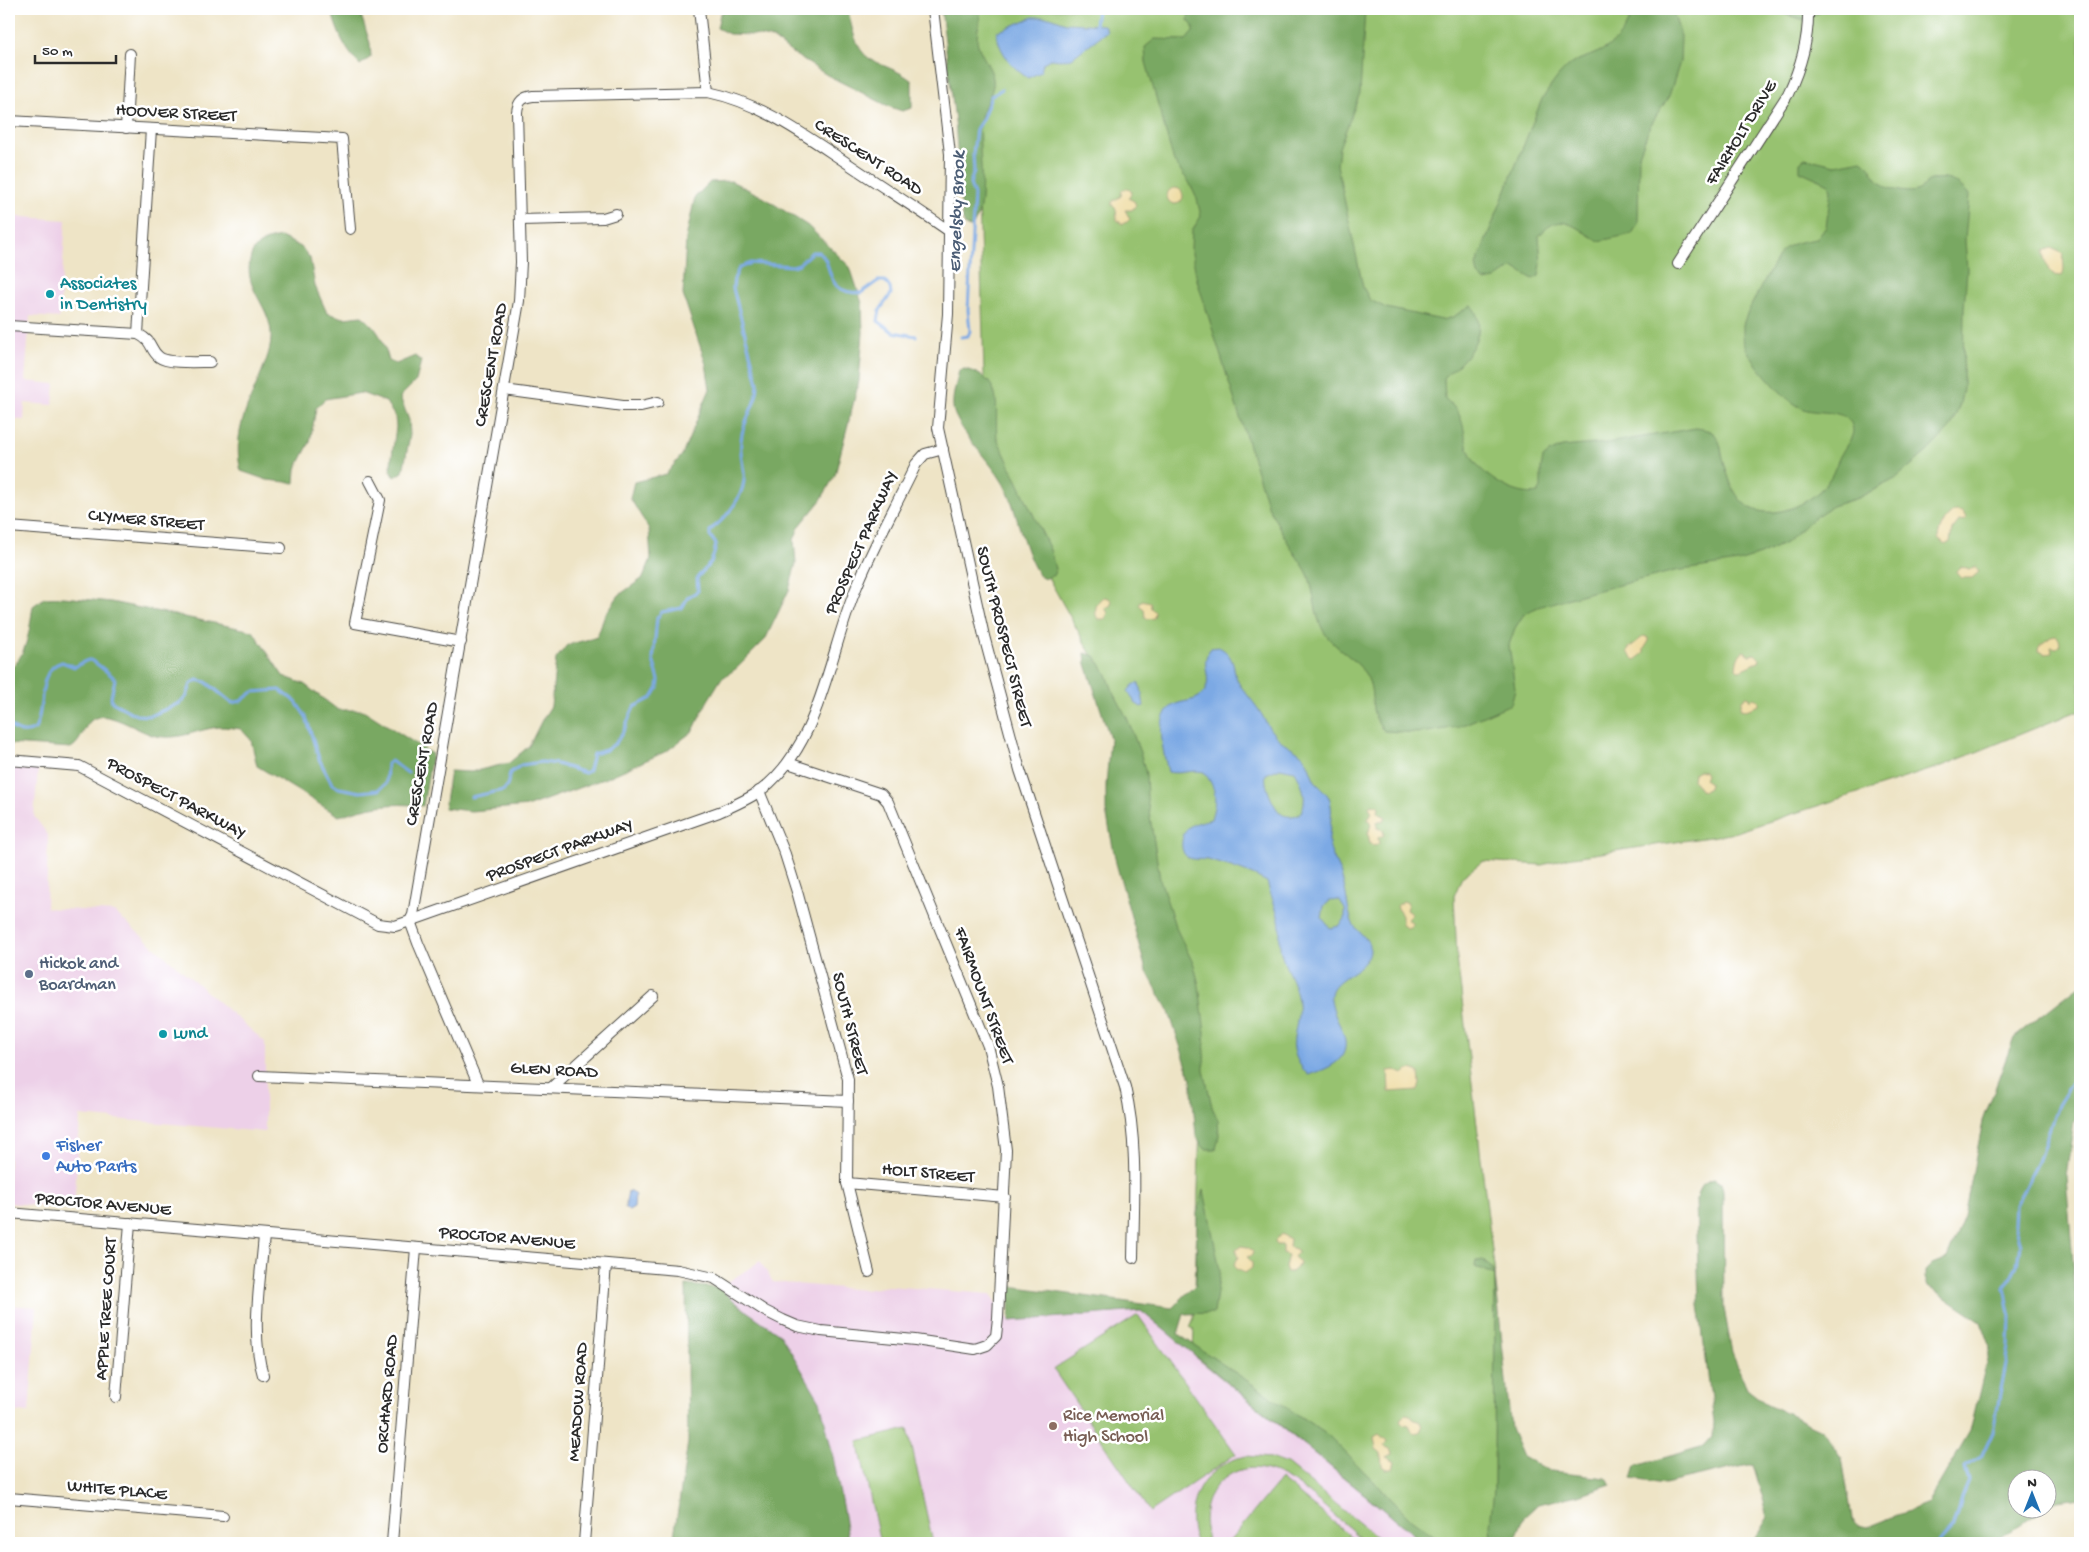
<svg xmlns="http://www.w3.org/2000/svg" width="2089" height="1552" font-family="'Gochi Hand',sans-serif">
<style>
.built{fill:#edd0e8}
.green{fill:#97c26f;stroke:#61764d}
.forest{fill:#79a862;stroke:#526a46}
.sand{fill:#eeda9e;stroke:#8c8264}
.water{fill:#7ba9e4;stroke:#536a88;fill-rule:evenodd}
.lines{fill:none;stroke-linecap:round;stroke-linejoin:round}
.stream{stroke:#7ba9e4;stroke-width:3}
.minor-casing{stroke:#484742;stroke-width:12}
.minor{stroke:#fff;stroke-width:10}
.culture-dot{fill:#0f9aa8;stroke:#fff;stroke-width:2}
.service-dot{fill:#5c6f8a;stroke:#fff;stroke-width:2}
.shop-dot{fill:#3f7fe0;stroke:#fff;stroke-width:2}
.education-dot{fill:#8d6e63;stroke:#fff;stroke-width:2}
.labels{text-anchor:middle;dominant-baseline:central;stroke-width:5;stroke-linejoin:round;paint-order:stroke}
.street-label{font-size:18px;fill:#2b2b2b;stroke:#fff}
.culture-label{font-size:18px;fill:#0d838f;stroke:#fff;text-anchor:start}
.service-label{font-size:18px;fill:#4e5e75;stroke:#fff;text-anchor:start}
.shop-label{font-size:18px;fill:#366cbe;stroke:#fff;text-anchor:start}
.education-label{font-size:18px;fill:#785e54;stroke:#fff;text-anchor:start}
.water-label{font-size:19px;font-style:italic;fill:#4b5d75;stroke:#fff}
</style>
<rect width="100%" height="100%" fill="#fff"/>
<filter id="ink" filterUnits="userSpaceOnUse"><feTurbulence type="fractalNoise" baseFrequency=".02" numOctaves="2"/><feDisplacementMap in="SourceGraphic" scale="10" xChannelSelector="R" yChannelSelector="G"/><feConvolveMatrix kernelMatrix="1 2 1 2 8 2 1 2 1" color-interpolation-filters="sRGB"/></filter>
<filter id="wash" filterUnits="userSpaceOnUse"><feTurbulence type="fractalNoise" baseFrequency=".0096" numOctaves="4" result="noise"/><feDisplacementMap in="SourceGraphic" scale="20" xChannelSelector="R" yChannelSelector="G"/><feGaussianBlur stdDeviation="1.12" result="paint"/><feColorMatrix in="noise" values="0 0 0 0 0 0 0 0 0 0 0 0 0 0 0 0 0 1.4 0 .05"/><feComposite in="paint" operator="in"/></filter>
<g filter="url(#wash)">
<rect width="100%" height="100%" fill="#eee4c6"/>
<g class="built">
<polygon points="9,216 66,220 59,318 30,316 25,381 55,384 53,405 25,403 24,420 9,419"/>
<polygon points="9,767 38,769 34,816 48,835 46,908 114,912 265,1042 265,1132 80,1116 74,1209 9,1203"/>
<polygon points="760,1261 773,1282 865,1290 888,1286 990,1294 1010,1321 1141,1311 1424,1543 849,1543 832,1451 745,1310 719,1288"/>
<polygon points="9,1305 37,1307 29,1413 9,1411"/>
</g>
<g class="green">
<polygon points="953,9 2080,9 2080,710 1942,766 1730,834 1567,858 1542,865 1483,861 1462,877 1454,896 1457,958 1495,1275 1494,1543 1424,1543 1193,1355 1194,1329 1190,1327 1194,1318 1201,1090 1102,674 1049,579 985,411 979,194"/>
<polygon points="1138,1315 1236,1454 1150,1512 1053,1369"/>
<polygon points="908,1429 933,1543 880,1543 858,1441"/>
<path d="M 1245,1456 L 1271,1458 L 1287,1464 L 1384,1543 C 1380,1543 1373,1544 1369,1543 C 1362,1542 1354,1532 1348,1527 C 1317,1502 1273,1451 1231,1474 C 1223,1479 1214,1486 1210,1495 C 1202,1512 1203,1527 1209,1543 L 1196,1543 C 1182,1503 1203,1466 1245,1456 Z"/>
<polygon points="1281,1479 1359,1543 1228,1543"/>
</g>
<g class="forest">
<path d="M 331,9 L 359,9 L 370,43 L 371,57 L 360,65 C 344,49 337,31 331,9 Z"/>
<path d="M 727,9 L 848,9 C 851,24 855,50 870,59 C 884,67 899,70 912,81 L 912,108 L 902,111 L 890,107 L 827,75 L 792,53 L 774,39 L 754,35 L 729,34 L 717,28 L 720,14 Z"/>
<path d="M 941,9 L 981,9 C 980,18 977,30 977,39 C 978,55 996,70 993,86 C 990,99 982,109 980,122 C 977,148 990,211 971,227 L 965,226 L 962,217 L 955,121 Z"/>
<path d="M 1191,9 L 1365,9 L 1360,93 L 1339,148 L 1337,165 L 1363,287 L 1370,300 L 1386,308 L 1442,320 L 1453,317 L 1471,305 C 1486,323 1477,346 1461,362 C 1456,368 1449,372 1444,378 L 1445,399 C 1469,416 1460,434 1472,457 C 1482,476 1516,498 1538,493 L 1541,488 L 1541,469 L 1543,458 L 1549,453 L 1562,447 L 1607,443 L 1696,428 C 1703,429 1712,430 1716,436 C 1720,441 1721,448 1722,454 C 1729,480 1735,510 1766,512 C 1788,514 1816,499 1828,481 C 1835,472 1837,460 1843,451 C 1848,442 1857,434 1851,423 C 1842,408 1815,415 1802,408 C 1791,403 1781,393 1773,384 C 1763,373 1750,358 1744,344 C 1743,339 1743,330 1743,325 C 1745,315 1775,259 1782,251 C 1791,242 1805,241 1817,239 L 1826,227 L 1831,190 L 1829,184 L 1800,171 L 1800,162 L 1805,158 L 1835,165 L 1862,160 C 1875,168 1872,182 1892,189 C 1899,191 1909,193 1916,191 C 1922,190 1925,182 1931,180 C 1947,175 1961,184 1969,195 L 1965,240 L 1967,269 L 1964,308 L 1963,388 L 1960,404 L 1951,427 L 1928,451 L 1895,479 L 1858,498 L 1832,506 L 1812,519 L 1785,543 L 1760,555 L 1738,562 L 1675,571 L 1591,592 L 1538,607 L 1524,614 L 1515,628 L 1509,645 L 1515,689 L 1511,704 L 1458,727 L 1421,733 L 1384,731 C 1365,709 1378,696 1366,675 C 1356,657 1335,650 1324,632 C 1314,615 1315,595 1309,577 C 1306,568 1298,559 1293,551 C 1284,536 1275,520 1267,504 L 1197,280 L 1191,248 L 1192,231 L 1201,216 L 1197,199 L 1189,182 L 1174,162 L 1146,62 L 1145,47 L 1155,39 L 1186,40 L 1193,32 L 1193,26 L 1188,20 L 1189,11 Z"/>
<path d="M 1632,9 L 1672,9 L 1681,36 L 1680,62 L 1669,96 L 1650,126 L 1639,155 L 1638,223 L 1632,234 L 1599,241 C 1576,230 1562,208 1539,236 L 1541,264 L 1539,276 L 1533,279 L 1513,267 L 1495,279 L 1484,281 L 1478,275 L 1476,265 L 1542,99 C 1552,85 1561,69 1576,61 C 1582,58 1588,57 1594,54 C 1615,46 1628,30 1632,9 Z"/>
<polygon points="1782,9 1826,9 1805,20 1786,15"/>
<polygon points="731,181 763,197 808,226 850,267 862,303 863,333 859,381 835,475 821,500 799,527 794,540 796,563 789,590 765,640 737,668 721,679 707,702 693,731 667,751 606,778 529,806 471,811 444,808 450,771 471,772 509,763 529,746 542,720 551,706 556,659 567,645 597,637 605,615 619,595 643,578 651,559 649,529 630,498 634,482 666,474 682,455 710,389 706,364 683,295 686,238 695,197 710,182"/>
<path d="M 281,237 L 301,247 L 310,258 L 315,286 L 327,313 L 344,318 L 362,316 C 378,328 384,341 389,361 L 396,364 L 415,356 L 421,361 L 416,381 L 400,397 L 409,420 L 410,435 L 403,472 L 395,477 L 390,471 L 396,427 L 395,417 L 386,402 L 361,393 L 325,399 L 316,408 L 310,442 L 296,469 L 295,483 L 267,480 L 241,471 C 232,436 247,407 260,376 C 266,361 272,348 271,332 C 268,302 242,288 251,256 C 256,242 268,239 281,237 Z"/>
<path d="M 965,369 C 1006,380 994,406 997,438 L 1051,552 L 1055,569 L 1054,575 L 1044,579 C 1028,570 1017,513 1009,495 C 997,465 968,445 955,415 C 949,402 957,383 959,370 Z"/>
<path d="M 64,597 L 111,602 L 253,631 L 283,676 L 304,684 L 338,710 L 363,710 L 432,754 L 423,806 C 390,802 370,806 339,816 L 257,766 L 251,740 L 241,729 C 234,728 227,727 221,727 C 199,728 181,741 156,736 C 141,733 113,713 98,717 C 83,720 84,741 71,748 L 9,744 L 9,671 C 28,653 29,631 33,606 L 44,598 Z"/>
<polygon points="1085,653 1095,656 1107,675 1113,691 1127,718 1141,755 1146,774 1147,798 1160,879 1175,926 1194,965 1199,985 1205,1032 1204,1070 1212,1107 1218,1120 1219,1135 1216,1149 1205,1149 1196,1136 1191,1079 1169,1012 1146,970 1116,863 1106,811 1106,785 1110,738 1086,664"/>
<path d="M 2080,985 L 2080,1116 L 2074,1121 L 2066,1176 L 2080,1348 L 2080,1498 L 2057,1501 L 2047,1507 L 2046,1480 L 2016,1480 L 2016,1510 L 2043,1510 L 1992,1543 L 1752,1543 L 1768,1516 L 1753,1464 L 1664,1484 L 1632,1479 L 1636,1466 L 1704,1446 L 1713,1436 L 1714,1422 L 1699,1305 L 1696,1200 C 1698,1188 1702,1182 1714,1179 L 1722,1184 L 1723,1191 L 1724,1308 L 1732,1353 L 1747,1389 L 1765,1403 L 1822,1430 L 1842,1458 L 1852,1518 L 1858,1525 L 1867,1527 L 1928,1503 L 1970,1431 L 1990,1347 L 1981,1322 L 1928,1286 L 1925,1278 L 1925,1271 L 1932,1264 L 1947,1258 L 1964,1216 L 1983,1121 L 2014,1037 Z"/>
<polygon points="1204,1190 1220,1271 1214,1313 1184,1314 1178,1334 1329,1436 1412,1520 1445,1543 1424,1543 1141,1311 1010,1321 1010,1286 1172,1308 1196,1284 1197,1213"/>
<path d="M 1476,1261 C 1488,1260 1490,1265 1495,1275 L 1511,1429 L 1523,1457 L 1551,1472 L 1607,1478 L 1611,1484 L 1579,1495 L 1538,1504 L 1524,1517 L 1514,1543 L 1491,1543 L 1490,1525 L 1494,1489 L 1495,1275 L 1475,1267 Z"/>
<polygon points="686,1285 719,1288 745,1310 781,1335 820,1401 832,1451 849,1543 673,1543 688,1442"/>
</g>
<g class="sand">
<polygon points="1127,188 1132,192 1128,198 1134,201 1136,205 1132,210 1125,210 1130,219 1127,222 1122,224 1117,220 1116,209 1112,205 1112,202 1121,196 1122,190"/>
<circle cx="1175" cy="196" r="8"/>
<path d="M 2051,248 L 2064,254 C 2062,261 2066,270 2062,276 L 2054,275 L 2049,271 L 2044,258 L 2044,251 Z"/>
<path d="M 1955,511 L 1963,512 L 1966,518 L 1965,520 L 1959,521 L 1952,530 L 1950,542 L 1945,545 L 1938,539 C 1938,530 1947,514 1955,511 Z"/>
<polygon points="1961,566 1969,569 1975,567 1979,572 1972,578 1961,578 1957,574 1956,571"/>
<path d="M 1104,597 L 1109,598 L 1112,602 L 1110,606 L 1105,608 L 1108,613 L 1105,619 L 1098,619 C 1093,613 1096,600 1104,597 Z"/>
<polygon points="1142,600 1150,602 1151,608 1155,612 1154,618 1148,619 1145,617 1144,609 1139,605"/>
<polygon points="1644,636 1649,638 1649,641 1644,649 1644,653 1635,660 1627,652 1629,648"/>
<polygon points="2056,636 2059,639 2060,644 2057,648 2051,647 2052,653 2046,654 2039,651 2040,645 2051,637"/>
<path d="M 1744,651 L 1749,655 L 1755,654 L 1760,659 L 1759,662 C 1752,664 1744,670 1738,670 L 1736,668 C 1737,661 1738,654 1744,651 Z"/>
<polygon points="1747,696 1750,697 1750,700 1753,698 1759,700 1759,705 1746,710 1740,709 1742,700"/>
<polygon points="1699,770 1704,771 1706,775 1704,779 1710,783 1709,788 1704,791 1700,790 1693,780 1694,773"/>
<polygon points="1371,804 1379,806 1378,813 1386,817 1384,820 1377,823 1377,828 1383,830 1384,835 1378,838 1379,844 1374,846 1370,843 1368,834 1371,824 1368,819 1372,812 1369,807"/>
<polygon points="1403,901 1408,903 1406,910 1412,914 1407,919 1412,922 1412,926 1407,928 1402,925 1402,916 1397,906"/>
<path d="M 1411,1069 L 1419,1072 L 1420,1084 L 1418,1090 L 1389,1092 L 1388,1071 L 1395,1070 C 1407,1076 1400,1074 1411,1069 Z"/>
<polygon points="1281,1234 1290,1239 1289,1247 1296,1249 1298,1252 1294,1257 1300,1262 1299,1265 1291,1272 1287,1272 1285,1267 1288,1255 1282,1253 1282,1245 1276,1245 1275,1241"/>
<polygon points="1241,1246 1248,1247 1253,1252 1252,1255 1247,1257 1252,1262 1252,1268 1245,1273 1236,1269 1234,1264 1239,1257 1236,1250"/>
<polygon points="1405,1414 1410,1415 1413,1419 1420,1422 1422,1427 1420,1432 1413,1433 1409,1425 1403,1424 1400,1420"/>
<polygon points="1379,1434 1387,1441 1384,1446 1392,1450 1393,1454 1387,1457 1395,1462 1393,1469 1386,1469 1382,1466 1381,1453 1376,1449 1374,1437"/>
</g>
<g class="water">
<path d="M 1033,17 L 1050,17 L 1066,23 L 1104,25 L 1107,31 L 1072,58 L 1061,60 L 1050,59 L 1043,63 L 1041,72 L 1028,78 C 1013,69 997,49 997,32 Z"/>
<path d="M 1219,647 C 1239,658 1230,673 1242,688 C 1249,697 1256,705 1262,715 C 1265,721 1269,729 1274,734 C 1281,743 1293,747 1301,754 C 1310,762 1310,774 1317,784 C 1321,788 1327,793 1329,798 C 1335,812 1328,828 1329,843 C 1331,857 1340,868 1343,882 C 1347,894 1347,907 1351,919 C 1354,931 1370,937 1370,950 C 1368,971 1334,976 1331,994 C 1330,998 1332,1004 1333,1008 C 1335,1018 1340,1024 1343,1033 C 1353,1060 1328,1069 1308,1075 C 1279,1043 1304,1030 1297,996 C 1294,981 1285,968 1281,953 C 1278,941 1282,927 1278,915 C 1275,904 1270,894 1267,882 C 1249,872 1229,866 1208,860 C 1203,859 1194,860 1189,858 C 1178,853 1181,833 1189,827 C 1194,823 1204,821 1211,819 C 1217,798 1217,790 1204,772 C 1191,769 1181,775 1168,772 C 1164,753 1152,714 1176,704 C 1185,700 1197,702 1204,692 C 1214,677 1198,664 1211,648 ZM 1280,768 L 1295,771 C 1303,784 1309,802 1299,815 C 1294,816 1288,817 1283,815 C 1274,810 1263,783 1266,774 ZM 1339,900 L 1345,909 L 1345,919 L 1339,926 L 1330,928 L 1322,918 L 1324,906 L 1330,901 Z"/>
<polygon points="1138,683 1141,688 1144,706 1141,707 1135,703 1128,691 1133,685"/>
<polygon points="628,1191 631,1191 635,1195 634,1208 629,1211 625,1208"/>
</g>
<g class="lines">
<g class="stream">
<polyline points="1095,25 1097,9"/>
<polyline points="961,337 968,336 970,331 968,310 974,195 970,184 974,171 973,154 976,129 982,120 991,96 1002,89"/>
<path d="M 9,725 C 17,732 26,735 35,729 C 46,710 35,670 62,662 L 75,667 C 91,657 89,658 102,668 C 107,672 111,674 115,679 L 111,697 L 112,702 L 136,715 L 150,716 L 180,703 L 187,696 L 191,684 L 197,680 L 206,682 L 232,703 L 241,701 L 253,692 L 280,690 L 296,702 L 306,717 L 319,759 L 332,784 L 339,788 L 360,792 L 378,790 L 386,783 L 387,764 L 391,761 L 408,773"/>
<path d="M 471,797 L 504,790 L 507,786 L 510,773 L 521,765 L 542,762 L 557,764 L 585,773 L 589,770 L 593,754 L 606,750 L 616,743 L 624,730 L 634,707 L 652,698 L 658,688 L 659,680 L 653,660 L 657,618 L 662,612 L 682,608 L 688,597 L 698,591 L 697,578 L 711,562 L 714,554 L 716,544 L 710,536 L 710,531 C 713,527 718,524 721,521 C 733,509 746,490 744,473 C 742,459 739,448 742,434 C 746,415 758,402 758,383 L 733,288 L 734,279 L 739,268 L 751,263 L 793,266 L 799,264 L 812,252 L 819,252 C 836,265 821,293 861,293 L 878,281 L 885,281 L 890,288 L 891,294 L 880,310 L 878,321 L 893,332 L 916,336"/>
<polyline points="1939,1543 1953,1527 1961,1498 1968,1481 1964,1467 1981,1457 1993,1431 2009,1348 2010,1313 2005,1288 2017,1265 2020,1245 2014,1224 2015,1206 2038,1162 2058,1105 2080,1070"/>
</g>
</g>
</g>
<g filter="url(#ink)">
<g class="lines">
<defs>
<g id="minor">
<polyline points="699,9 708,92"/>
<path d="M 933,9 L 950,154 L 948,314 L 938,428 L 984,636 L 1020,770 L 1125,1087 C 1138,1142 1134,1201 1133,1258"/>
<polyline points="9,121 342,139 350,229"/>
<polyline points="126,128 130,54"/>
<polyline points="520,220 603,218 616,214"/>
<path d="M 1678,264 L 1788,94 C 1801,67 1809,39 1808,9"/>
<path d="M 9,326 L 138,334 C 154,342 149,349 159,357 C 168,364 197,362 210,362"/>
<polyline points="138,334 151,129"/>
<polyline points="504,390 623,406 641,406 658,402"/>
<polyline points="370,481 380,500 355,623 461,642"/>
<polyline points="9,527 281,548"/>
<path d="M 9,760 L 79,766 L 378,924 L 395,926 L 410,921 L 719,812 C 733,806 747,800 760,791 C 820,746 828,657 855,591 C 872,548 896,506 916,464 L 925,454 L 943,449"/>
<polyline points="759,791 785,854 798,895 848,1079 847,1183 869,1272"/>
<polyline points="259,1076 848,1101"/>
<path d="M 478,1084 L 418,943 L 410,921 L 413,915 L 519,301 L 521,262 L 517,112 C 518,101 523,97 533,96 L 708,92 C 761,103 803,134 847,163 C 881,186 916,208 949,231"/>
<polyline points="551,1088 653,996"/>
<polyline points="847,1183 1005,1197"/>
<polyline points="9,1213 678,1270 714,1278 765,1311 783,1320 797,1326 821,1331 915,1340 975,1349 987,1345 996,1336 998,1318 1006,1150 998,1086 988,1046 888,802 881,794 788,763"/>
<path d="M 263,1375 C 250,1333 261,1278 264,1235"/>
<polyline points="116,1397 130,1223"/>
<polyline points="9,1498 223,1516"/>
<polyline points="392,1543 416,1248"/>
<polyline points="584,1543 606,1264"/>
</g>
</defs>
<use href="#minor" class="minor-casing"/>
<use href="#minor" class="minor"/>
</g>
</g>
<g class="culture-dot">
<circle cx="50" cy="294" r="5"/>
<circle cx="163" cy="1034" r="5"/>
</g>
<circle class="service-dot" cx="29" cy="974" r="5"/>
<circle class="shop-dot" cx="46" cy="1156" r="5"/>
<circle class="education-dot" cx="1053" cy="1426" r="5"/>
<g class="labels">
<g class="street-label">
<text transform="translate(176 114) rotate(3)">HOOVER STREET</text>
<text transform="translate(1742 133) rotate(-58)">FAIRHOLT DRIVE</text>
<text transform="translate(868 158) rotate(33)">CRESCENT ROAD</text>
<text transform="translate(492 365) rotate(-80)">CRESCENT ROAD</text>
<text transform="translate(146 521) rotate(5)">CLYMER STREET</text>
<text transform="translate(862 543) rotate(-66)">PROSPECT PARKWAY</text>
<text transform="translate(1003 637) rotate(76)">SOUTH PROSPECT STREET</text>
<text transform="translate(423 764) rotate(-80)">CRESCENT ROAD</text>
<text transform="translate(176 799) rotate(28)">PROSPECT PARKWAY</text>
<text transform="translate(560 851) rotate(-20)">PROSPECT PARKWAY</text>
<text transform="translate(983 996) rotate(70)">FAIRMOUNT STREET</text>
<text transform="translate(849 1024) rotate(76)">SOUTH STREET</text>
<text transform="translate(554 1071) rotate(3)">GLEN ROAD</text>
<text transform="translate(928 1174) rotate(5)">HOLT STREET</text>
<text transform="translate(103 1205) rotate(5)">PROCTOR AVENUE</text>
<text transform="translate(507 1239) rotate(5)">PROCTOR AVENUE</text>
<text transform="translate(107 1309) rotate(-86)">APPLE TREE COURT</text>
<text transform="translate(388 1394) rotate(-85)">ORCHARD ROAD</text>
<text transform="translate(579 1402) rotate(-86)">MEADOW ROAD</text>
<text transform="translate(117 1491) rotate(5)">WHITE PLACE</text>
</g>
<g class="culture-label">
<text x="60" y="284">Associates<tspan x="60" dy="21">in Dentistry</tspan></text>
<text x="173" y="1034">Lund</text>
</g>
<g class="service-label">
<text x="39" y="964">Hickok and<tspan x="39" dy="21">Boardman</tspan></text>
</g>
<g class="shop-label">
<text x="56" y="1146">Fisher<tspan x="56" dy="21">Auto Parts</tspan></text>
</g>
<g class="education-label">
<text x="1063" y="1416">Rice Memorial<tspan x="1063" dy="21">High School</tspan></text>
</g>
<g class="water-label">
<text transform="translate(958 212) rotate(-88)">Engelsby Brook</text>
</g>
</g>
<rect width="2089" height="1552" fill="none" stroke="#fff" stroke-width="30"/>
<g transform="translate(2032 1494)"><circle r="24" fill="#ffffff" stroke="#aaaaaa"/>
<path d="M0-4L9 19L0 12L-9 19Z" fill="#1f6fb2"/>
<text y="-8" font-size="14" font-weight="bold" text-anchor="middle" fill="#2b2b2b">N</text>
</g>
<path d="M35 55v8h81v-8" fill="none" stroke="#2b2b2b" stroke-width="2.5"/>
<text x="42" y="55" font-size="15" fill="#2b2b2b" stroke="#ffffff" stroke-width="4" paint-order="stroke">50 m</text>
</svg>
